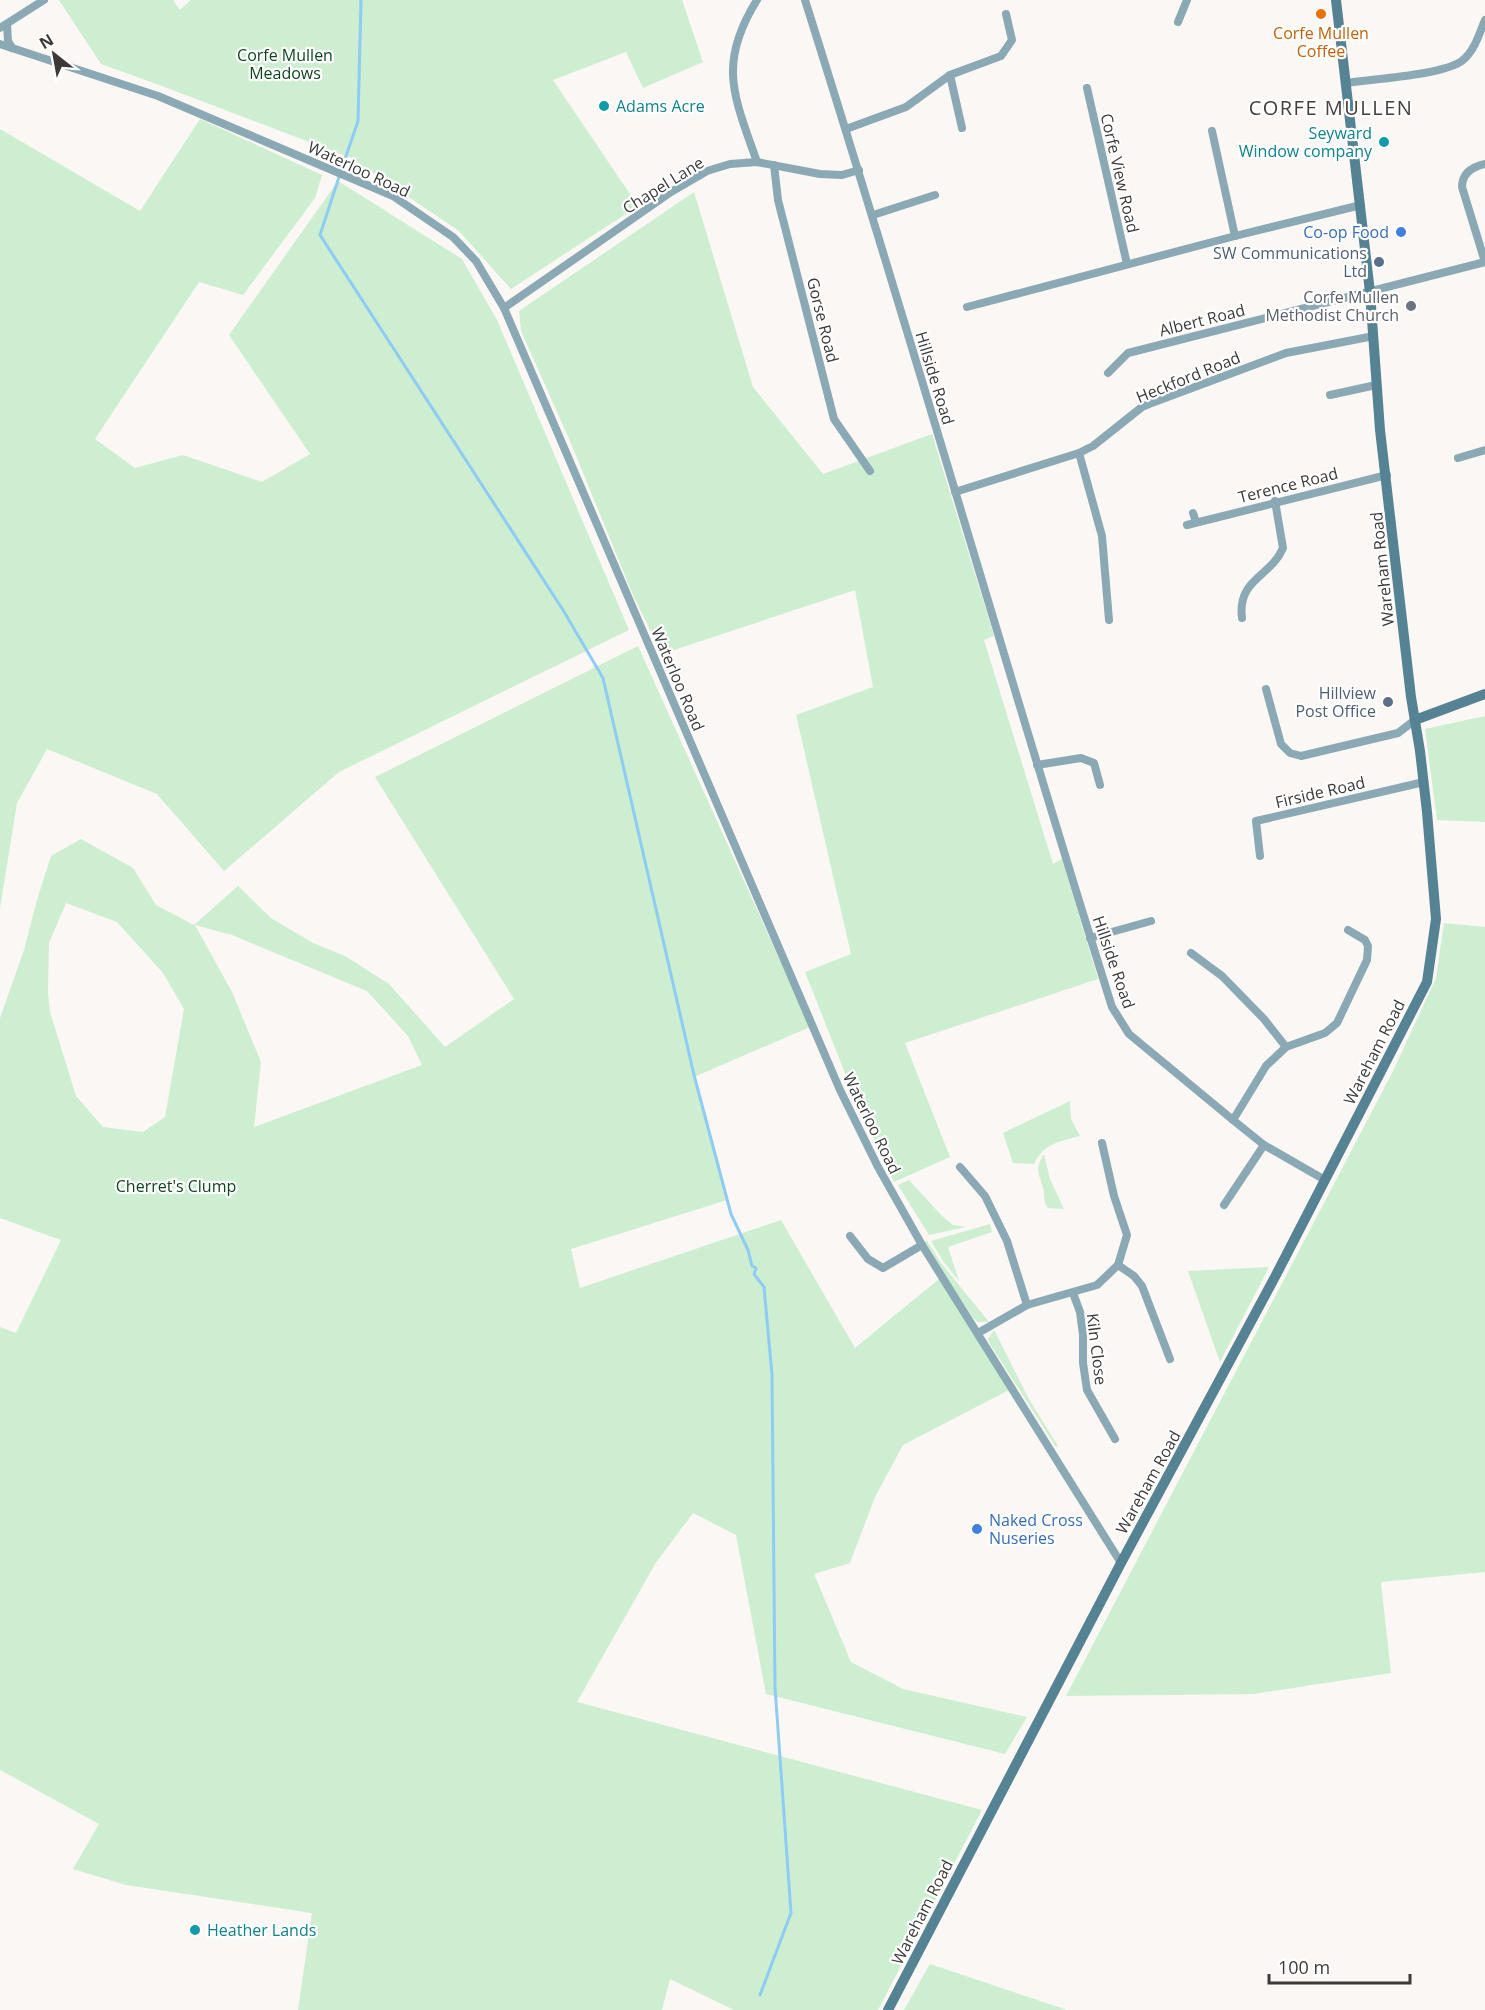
<svg xmlns="http://www.w3.org/2000/svg" width="1485" height="2010" font-family="'Open Sans',sans-serif">
<style>
.green{fill:#cdeed1;fill-rule:evenodd}
.lines{fill:none;stroke-linecap:round;stroke-linejoin:round}
.stream{stroke:#8fcbf2;stroke-width:3}
.street{stroke:#8ba9b5;stroke-width:8}
.secondary{stroke:#558394;stroke-width:10}
.food-dot{fill:#e8710a;stroke:#fff;stroke-width:2}
.culture-dot{fill:#0f9aa8;stroke:#fff;stroke-width:2}
.shop-dot{fill:#3f7fe0;stroke:#fff;stroke-width:2}
.service-dot{fill:#5c6f8a;stroke:#fff;stroke-width:2}
.worship-dot{fill:#6b7280;stroke:#fff;stroke-width:2}
.labels{text-anchor:middle;dominant-baseline:central;stroke-width:4.5;stroke-linejoin:round;paint-order:stroke}
.food-label{font-size:16px;fill:#c56008;stroke:#fff}
.park-label{font-size:16px;fill:#0e471e;stroke:#fff}
.culture-label{font-size:16px;fill:#0d838f;stroke:#fff;text-anchor:start}
.street-label{font-size:16px;fill:#3c3a39;stroke:#fff}
.shop-label{font-size:16px;fill:#366cbe;stroke:#fff;text-anchor:end}
.service-label{font-size:16px;fill:#4e5e75;stroke:#fff;text-anchor:end}
.worship-label{font-size:16px;fill:#5b616d;stroke:#fff;text-anchor:end}
.quarter-label{font-size:20px;letter-spacing:1.5px;fill:#423f3d;stroke:#fff}
</style>
<rect width="100%" height="100%" fill="#fbf7f4"/>
<g class="green">
<polygon points="59,0 173,0 180,10 191,0 682,0 703,62 643,88 626,52 553,80 638,206 511,289 459,231 351,158 162,86 101,64"/>
<polygon points="200,119 322,175 315,198 243,295 199,282 95,439 135,468 183,455 262,482 310,454 229,335 338,181 462,259 497,320 629,630 339,772 224,871 157,794 47,749 17,803 0,908 0,129 140,211"/>
<polygon points="694,192 753,387 823,474 932,434 994,636 984,640 1053,864 1062,859 1098,979 905,1043 950,1157 894,1182 856,1101 805,972 851,954 796,715 873,687 855,590 662,654 633,595 570,441 521,331 519,311"/>
<path d="M 638,646 L 810,1027 L 694,1077 L 727,1200 L 571,1249 L 580,1288 L 781,1220 L 855,1348 L 939,1279 L 1009,1390 L 903,1445 L 875,1497 L 850,1563 L 814,1574 L 851,1662 L 903,1689 L 1027,1717 L 1005,1754 L 766,1694 L 736,1535 L 693,1513 L 655,1564 L 577,1702 L 982,1810 L 878,2010 L 734,2010 L 670,1979 L 662,2010 L 298,2010 L 312,1913 L 126,1885 L 73,1869 L 99,1824 L 0,1770 L 0,1327 L 16,1333 L 61,1240 L 0,1218 L 0,1018 L 24,950 L 37,900 L 51,856 L 81,839 L 133,868 L 156,905 L 194,925 L 238,886 L 271,918 L 313,943 L 345,956 L 389,984 L 445,1047 L 514,999 L 375,777 ZM 66,903 L 117,922 L 163,973 L 184,1009 L 165,1117 L 143,1132 L 103,1127 L 76,1096 L 50,1012 L 48,992 L 49,943 ZM 195,925 L 232,935 L 367,991 L 408,1036 L 422,1065 L 254,1127 L 261,1062 L 232,992 Z"/>
<polygon points="1485,716 1485,822 1437,820 1425,729"/>
<polygon points="1444,923 1485,927 1485,1572 1381,1582 1391,1673 1253,1694 1066,1696 1392,1073 1436,978"/>
<path d="M 1070,1101 L 1071,1119 L 1080,1136 C 1059,1142 1044,1143 1034,1164 L 1013,1163 L 1003,1133 Z"/>
<path d="M 1044,1154 L 1050,1179 L 1064,1209 L 1048,1208 C 1043,1202 1045,1196 1043,1188 C 1039,1173 1034,1170 1044,1154 Z"/>
<polygon points="909,1180 941,1215 953,1225 966,1227 929,1235 898,1185"/>
<polygon points="990,1224 992,1232 948,1247 959,1281 943,1261 931,1241"/>
<polygon points="927,1241 941,1263 989,1322 978,1322 973,1318 923,1242"/>
<polygon points="1269,1267 1220,1362 1188,1271"/>
<polygon points="994,1330 1030,1401 1058,1446 1056,1447 990,1344 988,1339"/>
<polygon points="930,1964 1067,2010 904,2010"/>
</g>
<g class="lines">
<g class="stream">
<polyline points="341,171 358,121 361,0"/>
<polyline points="339,177 320,235 563,610 603,678 694,1075 731,1214 748,1250 752,1266 756,1268 754,1274 764,1287 772,1375 775,1687 791,1913 760,1995"/>
</g>
<g class="street">
<path d="M 757,0 C 717,64 734,96 757,162"/>
<path d="M 805,0 C 911,335 1007,672 1112,1007 L 1129,1034 L 1233,1120 L 1264,1145 L 1325,1180"/>
<polyline points="1178,22 1187,0"/>
<polyline points="7,24 8,41 12,48"/>
<polyline points="0,28 44,0"/>
<polyline points="0,44 158,96 393,196 453,237 476,261 504,308 840,1090 878,1167 922,1245 1121,1563"/>
<polyline points="950,75 962,128"/>
<path d="M 1346,83 C 1371,79 1446,75 1463,60 C 1475,50 1479,34 1485,20"/>
<polyline points="1087,88 1127,264"/>
<polyline points="846,129 906,107 950,75 1001,56 1012,40 1006,14"/>
<polyline points="1212,131 1235,236"/>
<polyline points="774,165 778,200 834,419 870,471"/>
<polyline points="873,215 935,195"/>
<path d="M 1485,262 L 1462,187 C 1462,173 1472,167 1485,164"/>
<polyline points="967,307 1235,236 1361,205"/>
<polyline points="504,308 671,192 707,171 730,164 757,162 820,174 842,175 859,170"/>
<polyline points="1108,373 1128,353 1485,262"/>
<polyline points="1330,395 1376,385"/>
<polyline points="1079,453 1102,536 1109,620"/>
<polyline points="1458,458 1485,450"/>
<polyline points="955,492 1079,453 1093,446 1142,407 1149,404 1286,353 1374,336"/>
<polyline points="1193,513 1196,522"/>
<polyline points="1187,525 1387,475"/>
<path d="M 1242,618 C 1237,579 1271,577 1283,548 L 1275,501"/>
<polyline points="1266,689 1281,744 1290,753 1301,756 1398,733 1415,720"/>
<polyline points="1037,765 1081,758 1094,763 1100,785"/>
<polyline points="1260,856 1256,821 1424,782"/>
<polyline points="1090,938 1151,921"/>
<polyline points="1191,953 1222,976 1264,1019 1286,1047"/>
<polyline points="1233,1120 1266,1066 1286,1047 1325,1033 1337,1023 1367,960 1368,946 1365,940 1348,930"/>
<polyline points="960,1167 985,1196 1007,1241 1027,1305"/>
<polyline points="1224,1205 1264,1145"/>
<polyline points="850,1236 868,1259 883,1268 922,1245"/>
<polyline points="1118,1265 1134,1276 1142,1286 1170,1359"/>
<polyline points="1073,1293 1080,1312 1083,1335 1083,1363 1087,1390 1115,1439"/>
<polyline points="978,1333 1027,1305 1097,1285 1118,1265 1127,1235 1114,1196 1102,1143"/>
</g>
<g class="secondary">
<polyline points="1415,720 1485,694"/>
<polyline points="888,2010 1121,1563 1276,1275 1427,982 1436,919 1427,812 1420,751 1411,697 1380,430 1370,292 1336,0"/>
</g>
</g>
<circle class="food-dot" cx="1321" cy="14" r="6"/>
<g class="culture-dot">
<circle cx="604" cy="106" r="6"/>
<circle cx="1384" cy="142" r="6"/>
<circle cx="195" cy="1930" r="6"/>
</g>
<g class="shop-dot">
<circle cx="1401" cy="232" r="6"/>
<circle cx="977" cy="1529" r="6"/>
</g>
<g class="service-dot">
<circle cx="1379" cy="262" r="6"/>
<circle cx="1388" cy="702" r="6"/>
</g>
<circle class="worship-dot" cx="1411" cy="306" r="6"/>
<g class="labels">
<g class="food-label">
<text x="1321" y="33">Corfe Mullen<tspan x="1321" dy="18">Coffee</tspan></text>
</g>
<g class="park-label">
<text x="285" y="55">Corfe Mullen<tspan x="285" dy="18">Meadows</tspan></text>
<text x="176" y="1186">Cherret's Clump</text>
</g>
<g class="culture-label">
<text x="616" y="106">Adams Acre</text>
<text x="1372" y="133" text-anchor="end">Seyward<tspan x="1372" dy="18">Window company</tspan></text>
<text x="207" y="1930">Heather Lands</text>
</g>
<g class="street-label">
<text transform="translate(359 169) rotate(25)">Waterloo Road</text>
<text transform="translate(1120 173) rotate(77)">Corfe View Road</text>
<text transform="translate(663 185) rotate(-32)">Chapel Lane</text>
<text transform="translate(823 320) rotate(76)">Gorse Road</text>
<text transform="translate(1202 320) rotate(-14)">Albert Road</text>
<text transform="translate(1188 377) rotate(-22)">Heckford Road</text>
<text transform="translate(935 378) rotate(73)">Hillside Road</text>
<text transform="translate(1288 485) rotate(-14)">Terence Road</text>
<text transform="translate(1382 569) rotate(-96)">Wareham Road</text>
<text transform="translate(678 679) rotate(67)">Waterloo Road</text>
<text transform="translate(1320 792) rotate(-13)">Firside Road</text>
<text transform="translate(1114 962) rotate(71)">Hillside Road</text>
<text transform="translate(1374 1052) rotate(-63)">Wareham Road</text>
<text transform="translate(872 1123) rotate(64)">Waterloo Road</text>
<text transform="translate(1097 1349) rotate(83)">Kiln Close</text>
<text transform="translate(1148 1482) rotate(-61)">Wareham Road</text>
<text transform="translate(922 1912) rotate(-63)">Wareham Road</text>
</g>
<g class="shop-label">
<text x="1389" y="232">Co-op Food</text>
<text x="989" y="1520" text-anchor="start">Naked Cross<tspan x="989" dy="18">Nuseries</tspan></text>
</g>
<g class="service-label">
<text x="1367" y="253">SW Communications<tspan x="1367" dy="18">Ltd</tspan></text>
<text x="1376" y="693">Hillview<tspan x="1376" dy="18">Post Office</tspan></text>
</g>
<g class="worship-label">
<text x="1399" y="297">Corfe Mullen<tspan x="1399" dy="18">Methodist Church</tspan></text>
</g>
<g class="quarter-label">
<text x="1331" y="107">CORFE MULLEN</text>
</g>
</g>
<g transform="translate(54 54) rotate(329)" stroke="#ffffff" stroke-width="4.5" paint-order="stroke">
<path d="M0-4.5L10 22L0 15L-10 22Z" fill="#3c3a39"/>
<text y="-9" font-size="16" font-weight="bold" text-anchor="middle" fill="#3c3a39">N</text>
</g>
<path d="M1269 1974v9h141v-9" fill="none" stroke="#3c3a39" stroke-width="3"/>
<text x="1278" y="1974" font-size="18" fill="#3c3a39" stroke="#ffffff" stroke-width="4.5" paint-order="stroke">100 m</text>
</svg>
